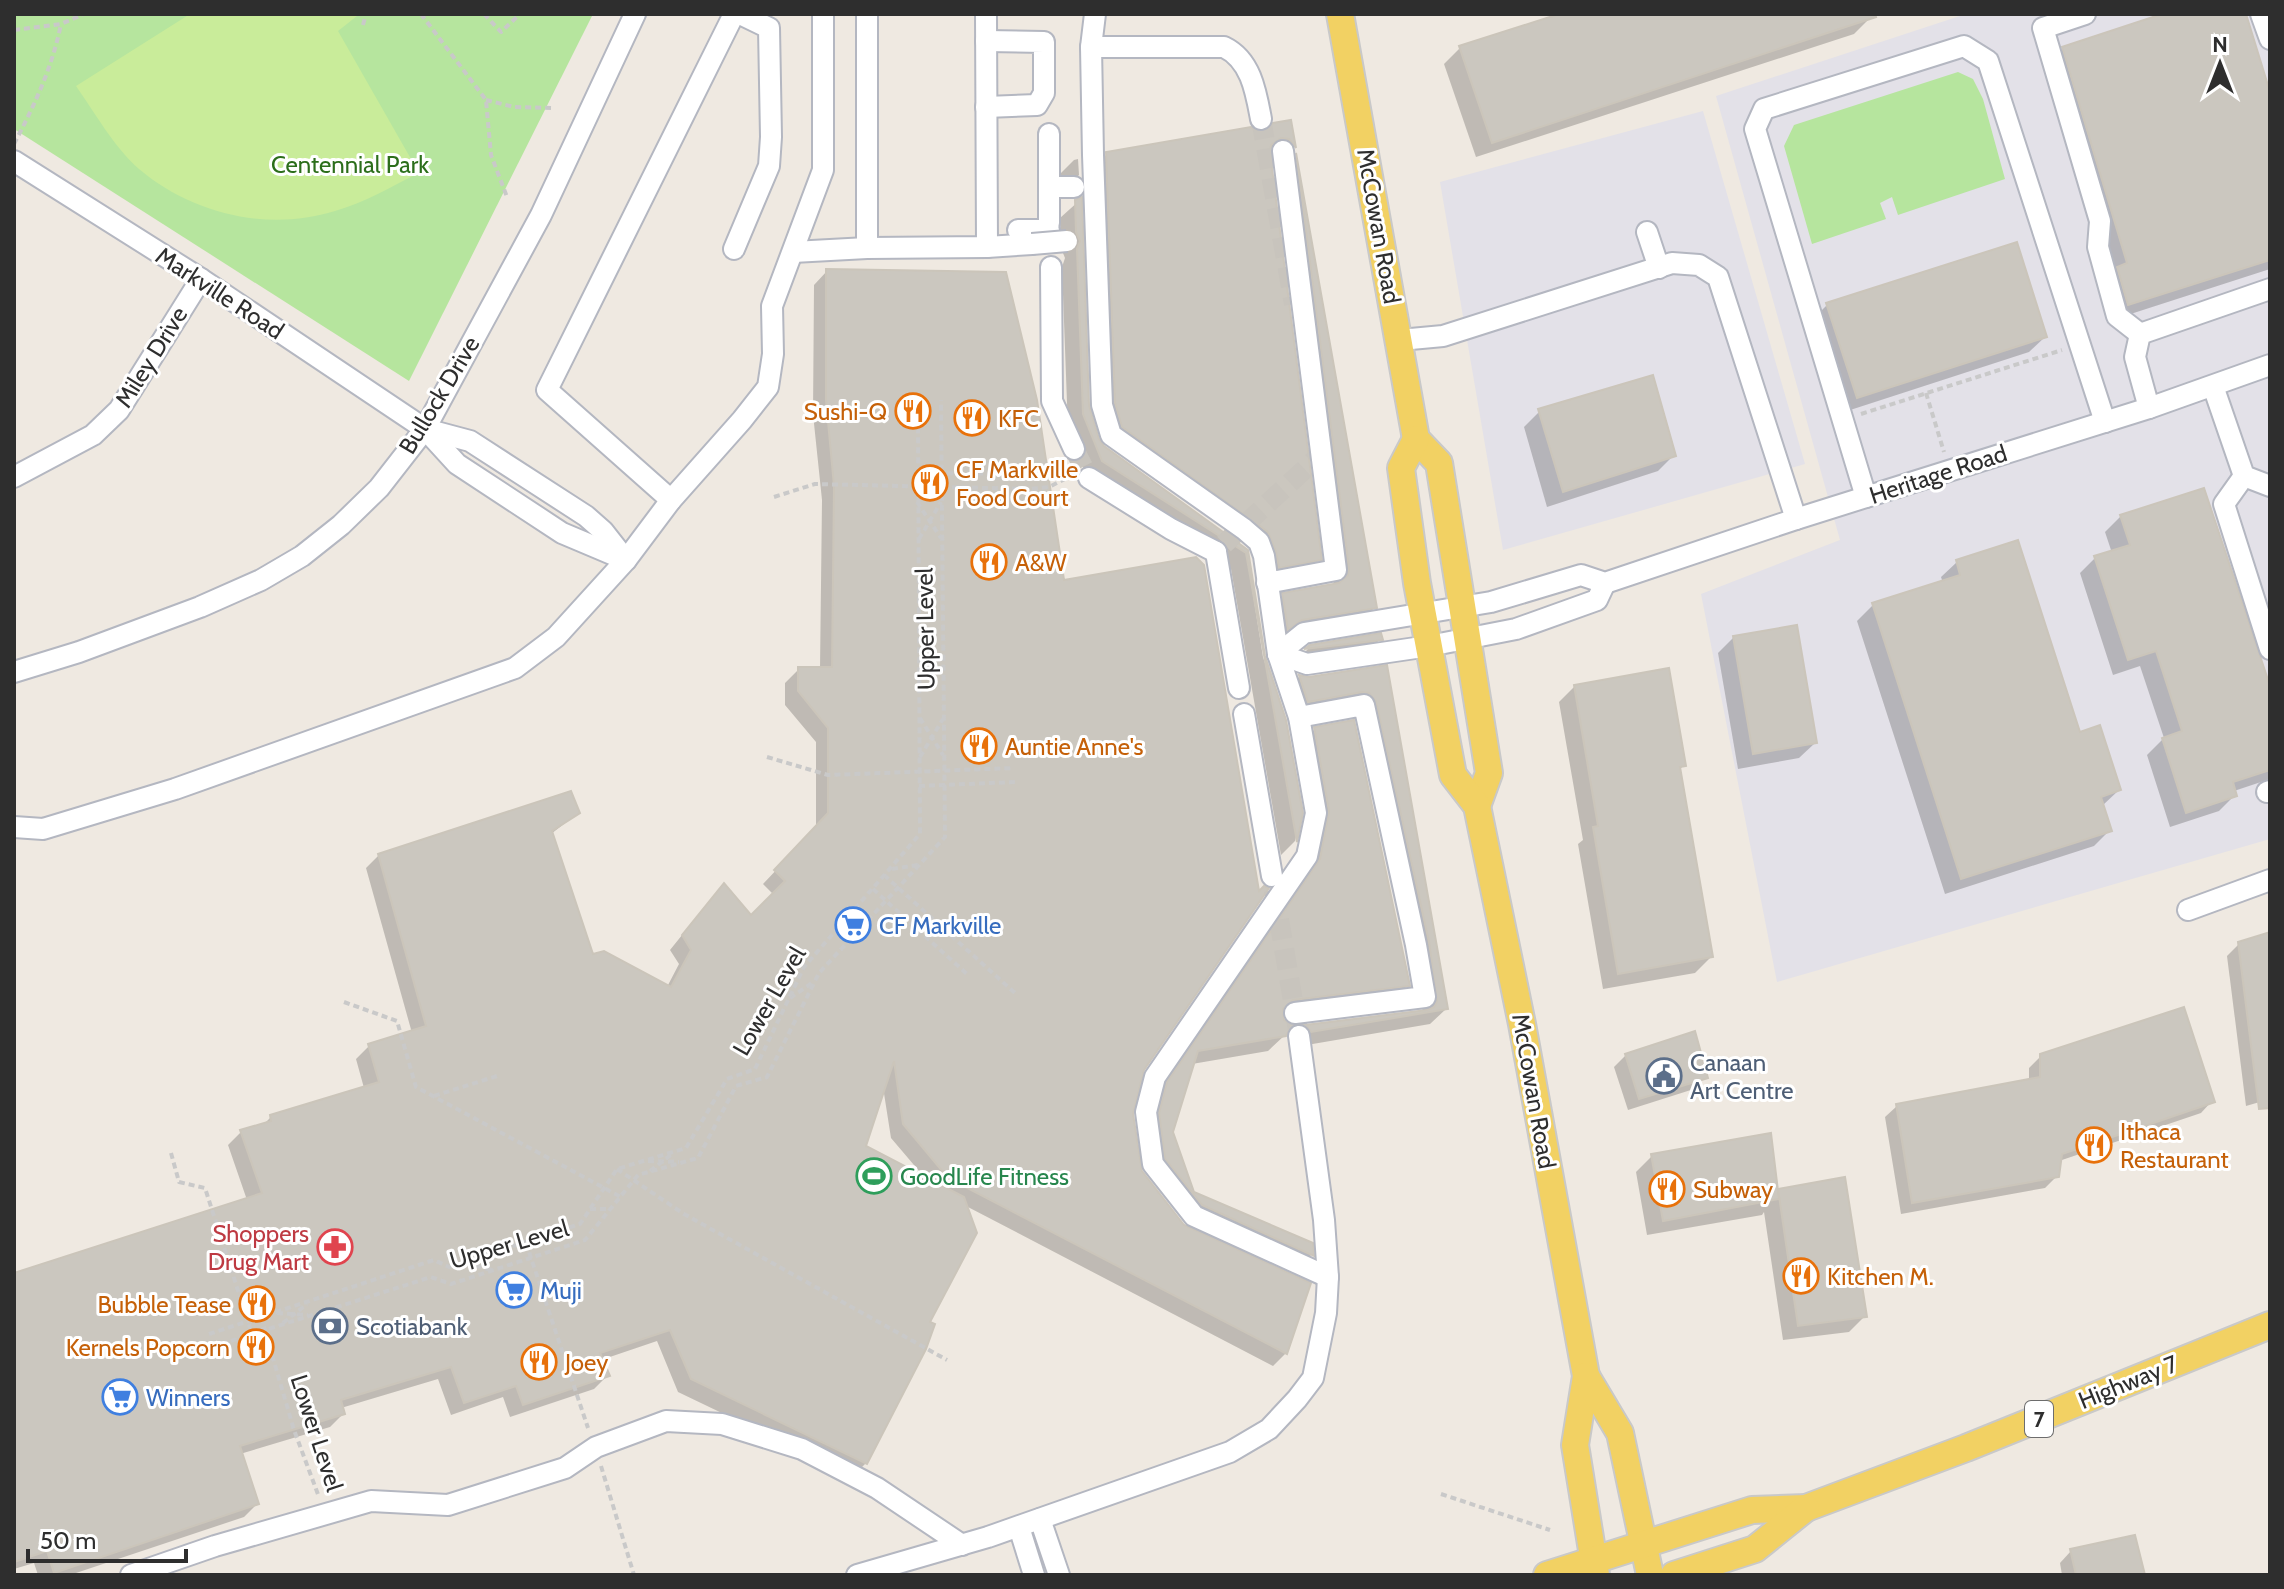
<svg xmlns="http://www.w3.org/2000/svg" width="2284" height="1589" font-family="Cabin,sans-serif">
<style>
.industrial{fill:#e3e1e8}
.green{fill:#b6e59e}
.pitch{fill:#c9ec9a}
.shadow{fill:#0003;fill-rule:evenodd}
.building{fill:#cbc7bf;stroke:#cbc5ba;stroke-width:2}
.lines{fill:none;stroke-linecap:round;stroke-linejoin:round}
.minor-tunnel{stroke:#c8c4bd;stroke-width:20;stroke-dasharray:20 10;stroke-linecap:butt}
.minor-casing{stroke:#b4b7c1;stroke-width:24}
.major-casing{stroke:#c9c9c9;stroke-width:30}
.path{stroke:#c9c9c9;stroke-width:4;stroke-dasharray:6 4;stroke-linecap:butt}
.minor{stroke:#fff;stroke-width:20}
.major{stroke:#f2d163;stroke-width:26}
.minor-bridge-casing{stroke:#b4b7c1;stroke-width:24;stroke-linecap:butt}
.minor-bridge{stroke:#fff;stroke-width:20}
.labels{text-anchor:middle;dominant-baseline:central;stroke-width:6;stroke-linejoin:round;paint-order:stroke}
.shield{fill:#fff;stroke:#6d6d6d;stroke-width:2}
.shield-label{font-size:22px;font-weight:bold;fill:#2e2e2e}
.park-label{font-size:24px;fill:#2c6e1b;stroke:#fff}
.street-label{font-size:24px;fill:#2e2e2e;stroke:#fff}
.food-label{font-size:24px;fill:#c56008;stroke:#fff;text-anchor:start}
.shop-label{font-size:24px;fill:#366cbe;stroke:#fff;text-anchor:start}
.service-label{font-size:24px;fill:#4e5e75;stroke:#fff;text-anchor:start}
.leisure-label{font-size:24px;fill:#27864d;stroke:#fff;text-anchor:start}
.health-label{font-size:24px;fill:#be3a42;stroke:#fff;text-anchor:end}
</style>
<rect width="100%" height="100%" fill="#efe9e1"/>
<g class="industrial">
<polygon points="1966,14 2270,14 2270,839 1777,982 1701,594 1840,540 1716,96"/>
<polygon points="1703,111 1805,464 1503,550 1440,182"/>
</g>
<g class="green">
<polygon points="14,14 593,14 409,381 14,129"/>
<polygon points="1958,72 1973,79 1983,99 2005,179 1898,215 1892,197 1880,203 1886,219 1812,244 1784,146 1794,125"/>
</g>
<path class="pitch" d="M 190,14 L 355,14 L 357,16 L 338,31 L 419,173 C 392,186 364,203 335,211 C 268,232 192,214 139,169 C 114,147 95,113 76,86 Z"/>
<g class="shadow">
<polygon points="1565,14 1868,14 1870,18 1854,34 1476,157 1444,64 1460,48"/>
<polygon points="2169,14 2244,14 2270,99 2270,269 2112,320 2111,275 2047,64 2063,49"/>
<polygon points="1289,123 1293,148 1279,162 1273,154 1268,154 1319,559 1304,575 1263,582 1252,548 1107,443 1091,170 1107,154 1263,134"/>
<polygon points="1295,157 1375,607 1359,623 1284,635 1268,611 1283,595 1334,586 1281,170"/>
<polygon points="1078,159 1079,175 1063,191 1058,176 1074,160"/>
<polygon points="1080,200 1087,406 1097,441 1102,447 1246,551 1263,657 1284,721 1301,813 1295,841 1281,855 1231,569 1087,477 1068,430 1062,267 1065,258 1061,248 1060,218"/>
<path d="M 827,271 L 1142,1069 L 1131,1114 L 1140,1172 L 1286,1353 L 1273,1366 L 966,1206 L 928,1323 L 866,1463 L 853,1476 L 678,1392 L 657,1341 L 601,1360 L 607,1376 L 594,1389 L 510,1417 L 503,1397 L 451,1415 L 438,1379 L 341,1408 L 343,1414 L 330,1427 L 240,1454 L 257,1504 L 244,1517 L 70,1575 L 38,1575 L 34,1563 L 14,1569 L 14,1275 L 247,1200 L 228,1145 L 241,1132 L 263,1125 L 271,1117 L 364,1088 L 356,1059 L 369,1046 L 412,1033 L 366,868 L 379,855 L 578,813 L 551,834 L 592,956 L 667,987 L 679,964 L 670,950 L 711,899 L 751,918 L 774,895 L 763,884 L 816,828 L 816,742 L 785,705 L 785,683 L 799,669 L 820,669 L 822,500 L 813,414 L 814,285 ZM 883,1087 L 891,1138 L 925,1178 L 864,1147 Z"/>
<polygon points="1827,305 2045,337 2029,352 1841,413 1811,321"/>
<polygon points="1540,411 1674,455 1658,471 1547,507 1524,427"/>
<polygon points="2121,516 2270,693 2270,779 2234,791 2235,795 2219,811 2170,827 2147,755 2164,738 2140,666 2113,675 2080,573 2095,558 2112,553 2105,532"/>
<polygon points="1957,562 2119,790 2102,806 2110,830 2094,846 1945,894 1857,621 1873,605 1943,583 1941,577"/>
<polygon points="1734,637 1815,743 1799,758 1738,769 1718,653"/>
<polygon points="1380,639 1365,655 1293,664 1310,647"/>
<polygon points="1386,668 1446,1009 1430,1024 1295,1047 1291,1042 1306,1027 1423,1012 1361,718 1353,708 1292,717 1284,692 1299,677 1309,679"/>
<polygon points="1575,686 1684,765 1679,770 1711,957 1695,973 1603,989 1578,844 1583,840 1559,702"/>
<polygon points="1315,729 1408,985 1392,1001 1282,1015 1285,1035 1268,1051 1192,1064 1171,1132 1192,1194 1311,1245 1311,1255 1296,1271 1187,1221 1150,1175 1152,1100 1304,877 1314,828 1299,745"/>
<polygon points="2270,934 2270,1099 2246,1106 2227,956 2239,944"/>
<polygon points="1626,1055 1705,1077 1694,1089 1628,1110 1614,1067"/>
<polygon points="2041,1056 2212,1101 2201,1113 2059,1161 2057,1176 2045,1188 1901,1214 1885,1117 1897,1106 2029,1081 2029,1068"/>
<polygon points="1652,1156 1777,1194 1779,1191 1865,1316 1849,1332 1783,1340 1764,1212 1762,1215 1647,1235 1636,1172"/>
<polygon points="2071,1551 2143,1575 2062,1575 2060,1563"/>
</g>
<g class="building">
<polygon points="1559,14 1875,14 1876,17 1492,143 1459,46"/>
<polygon points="2162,14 2246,14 2270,92 2270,260 2128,305 2117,267 2127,263 2062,47"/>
<polygon points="1291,120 1296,148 1289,139 1281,138 1271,145 1270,153 1322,560 1279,568 1276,552 1268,532 1122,427 1115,403 1106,152 1251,127 1263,132 1273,123"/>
<polygon points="1296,153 1377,608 1302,620 1288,630 1282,593 1339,583 1348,575 1349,569"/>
<polygon points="1082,197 1089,405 1099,439 1104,446 1248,550 1265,656 1286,720 1303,813 1297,842 1246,553 1102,461 1083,414 1077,249 1080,241 1076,232 1075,200"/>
<polygon points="2017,242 2047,337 1857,398 1826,303"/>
<polygon points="826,269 1006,272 1037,400 1064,580 1196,557 1204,565 1259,891 1264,886 1269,888 1144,1070 1133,1114 1142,1171 1184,1225 1311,1283 1287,1354 948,1178 903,1124 894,1061 866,1146 964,1197 977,1233 930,1322 935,1324 926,1349 867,1464 691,1379 670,1330 600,1353 610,1376 523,1405 516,1386 464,1403 451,1367 341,1400 345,1414 240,1446 259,1504 54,1573 47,1551 14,1562 14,1273 262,1193 240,1130 271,1121 270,1115 379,1082 368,1044 426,1026 378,854 571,791 580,813 552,831 593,954 604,951 671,987 691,950 682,935 724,883 751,915 785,881 774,870 828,813 828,728 798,691 798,667 832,667 834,486 826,400"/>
<polygon points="1653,375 1676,456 1563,492 1538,409"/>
<polygon points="2204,488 2270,686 2270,770 2233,782 2237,796 2186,813 2162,738 2182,731 2156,651 2128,660 2094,556 2130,545 2120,515"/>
<polygon points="2018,540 2080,732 2100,725 2121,790 2101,797 2112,831 1961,879 1872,603 1960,575 1956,560"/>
<polygon points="1797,625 1817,743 1753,754 1733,636"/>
<polygon points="1381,633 1383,640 1304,649 1310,645"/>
<polygon points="1387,665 1448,1009 1311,1032 1305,1025 1427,1010 1434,1007 1437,1001 1429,942 1376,702 1369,693 1362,692 1308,702 1299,675 1309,677"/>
<polygon points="1669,668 1686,766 1680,767 1713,957 1618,974 1593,827 1598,826 1574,685"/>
<polygon points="1354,720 1410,986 1293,1000 1283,1009 1284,1020 1292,1025 1286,1036 1198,1051 1173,1132 1194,1192 1313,1243 1314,1256 1202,1205 1165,1159 1159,1113 1167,1082 1320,859 1329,811 1314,727"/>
<polygon points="2270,932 2270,1108 2259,1109 2238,942"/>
<polygon points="2184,1007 2215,1102 2062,1154 2059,1177 1912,1203 1896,1104 2040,1077 2040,1054"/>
<polygon points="1695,1031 1708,1078 1639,1099 1625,1054"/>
<polygon points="1771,1133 1779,1199 1663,1221 1651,1154"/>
<polygon points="1845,1177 1867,1317 1798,1326 1778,1189"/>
<polygon points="2135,1535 2145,1575 2076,1575 2070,1549"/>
</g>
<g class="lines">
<g class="minor-tunnel">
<polyline points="1261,119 1294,304"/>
<polyline points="1074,449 1089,478"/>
<polyline points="1224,544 1320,455 1317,438"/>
<polyline points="1274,890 1299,1036"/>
</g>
<defs>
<g id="minor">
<polyline points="867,14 867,248 987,247 986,14"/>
<polyline points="1095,14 1091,47 1093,155 1102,405 1111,435 1244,529 1259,542 1264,556 1278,654 1299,717 1316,813 1307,856 1155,1077 1146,1112 1153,1164 1194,1216 1328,1277"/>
<polyline points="2085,14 2043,28 2100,221 2098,247 2117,316 2140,334"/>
<polyline points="2261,14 2270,39"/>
<polyline points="986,41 1044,42 1044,93 1037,105 986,107"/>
<path d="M 1091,47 L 1224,47 C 1251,60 1256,92 1261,119"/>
<polyline points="1049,134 1049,223"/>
<polyline points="14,161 201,279 425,429 457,464 562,533 626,560"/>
<polyline points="1049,187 1074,187"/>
<polyline points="1018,230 1049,230"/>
<polyline points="1647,232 1659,268"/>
<polyline points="987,247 1032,244"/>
<polyline points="734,249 769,166 771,137 769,28 740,14"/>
<polyline points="793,252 867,248"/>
<polyline points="1051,267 1052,401 1074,449"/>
<polyline points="1400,340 1443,336 1672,263 1699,265 1718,277 1796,519"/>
<polyline points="2213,386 2244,476 2270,486"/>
<polyline points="2149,408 2135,357 2140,334 2270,289"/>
<polyline points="425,429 470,441 586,516 603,531 625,559"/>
<polyline points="2244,476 2224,504 2270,649"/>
<polyline points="14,477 93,435 119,410 201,279"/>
<polyline points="1089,478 1171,529 1216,552"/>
<polyline points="1866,497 1755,129 1764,109 1964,46 1988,61 2105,422"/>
<polyline points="671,500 547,390 734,14"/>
<polyline points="1216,552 1239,688"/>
<polyline points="1267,583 1336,570 1283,151"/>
<polyline points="1278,654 1304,633 1491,602 1581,575 1605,583 1796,519 2149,408 2270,365"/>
<polyline points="1278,654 1307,664 1429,646 1516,629 1597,600 1605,583"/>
<polyline points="14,672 79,652 200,607 261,580 302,556 341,525 379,488 425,429 541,215 635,14"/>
<polyline points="1244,714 1272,876"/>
<polyline points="2267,792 2270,791"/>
<polyline points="14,827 43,829 175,789 515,668 556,637 626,560 671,500 742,420 768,387 773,354 772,306 823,170 823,14"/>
<polyline points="2188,910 2270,880"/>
<polyline points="1295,1013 1425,997 1416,945 1364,705 1299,717"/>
<polyline points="1040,1519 1059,1575"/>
<polyline points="1019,1527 1034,1575"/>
<polyline points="131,1575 215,1546 371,1501 448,1505 565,1468 596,1447 666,1421 722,1424 802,1449 877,1488 962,1545"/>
<polyline points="857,1575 988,1537 1230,1452 1269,1429 1297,1399 1313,1378 1326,1313 1328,1277 1324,1220 1299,1036"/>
</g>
<g id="major">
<polyline points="1340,14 1416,439 1439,463 1489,773 1477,806"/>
<polyline points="1416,439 1401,468 1417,583 1453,775 1477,806 1522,1024 1586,1376 1575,1445 1596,1575"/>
<polyline points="1586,1376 1620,1433 1650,1575"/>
<polyline points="1547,1575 1752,1510 1806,1508 1966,1448 2270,1325"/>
<polyline points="1674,1575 1755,1549 1806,1508"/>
</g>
</defs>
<use href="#minor" class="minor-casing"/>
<use href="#major" class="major-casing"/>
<g class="path">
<polyline points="421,14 486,100 491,155 507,197"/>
<polyline points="484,14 501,32 520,14"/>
<polyline points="363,25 366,14"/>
<polyline points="14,30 61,24 84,14"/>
<polyline points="486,100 514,107 551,108"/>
<path d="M 14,144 C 35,104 52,68 61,24"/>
<polyline points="1926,393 1944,452"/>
<polyline points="1861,414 2062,350"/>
<polyline points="917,473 1028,474 1066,466"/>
<polyline points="774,497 815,484 1030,489 1049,487 1071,476"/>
<polyline points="917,502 941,538"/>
<polyline points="919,539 941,502"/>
<polyline points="920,718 943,755"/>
<polyline points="767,757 828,775 1014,768"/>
<polyline points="920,757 943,719"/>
<polyline points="919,786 1016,782"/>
<polyline points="892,869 918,865"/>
<polyline points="884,875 1016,994"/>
<polyline points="873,889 968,975"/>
<polyline points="790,998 812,983"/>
<polyline points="344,1002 397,1021 416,1087 621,1197"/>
<polyline points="434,1096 500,1075"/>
<polyline points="171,1153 179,1182 205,1188 252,1334"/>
<polyline points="648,1161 679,1162"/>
<polyline points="617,1169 684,1214 947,1360"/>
<polyline points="650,1171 672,1154"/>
<polyline points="590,1209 611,1209"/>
<polyline points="526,1243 588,1428"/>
<polyline points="466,1263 492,1270"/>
<polyline points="277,1313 308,1315"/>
<polyline points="261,1317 294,1430 319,1497"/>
<polyline points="283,1323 307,1304"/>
<polyline points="209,1334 434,1260 449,1267 580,1224 617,1169 686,1148 727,1079 755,1069 804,967 920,834 918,414"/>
<polyline points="212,1347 431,1277 451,1284 585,1240 638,1175 698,1158 736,1086 767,1077 819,973 945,837 941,400"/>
<polyline points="601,1466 634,1575"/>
<polyline points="1441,1494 1550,1530"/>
</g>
<use href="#minor" class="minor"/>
<use href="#major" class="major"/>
<defs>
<polyline id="minor-bridge" points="1032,244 1067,241"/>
</defs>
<use href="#minor-bridge" class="minor-bridge-casing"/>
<use href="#minor-bridge" class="minor-bridge"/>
</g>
<defs>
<symbol id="restaurant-ring" viewBox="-11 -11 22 22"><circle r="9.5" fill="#fff" stroke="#e8710a" stroke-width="1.5"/><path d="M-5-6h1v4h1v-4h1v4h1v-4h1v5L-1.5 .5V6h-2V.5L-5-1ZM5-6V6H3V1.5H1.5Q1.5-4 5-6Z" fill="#e8710a"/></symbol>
<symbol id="supermarket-ring" viewBox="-11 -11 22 22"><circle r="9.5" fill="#fff" stroke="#3f7fe0" stroke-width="1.5"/><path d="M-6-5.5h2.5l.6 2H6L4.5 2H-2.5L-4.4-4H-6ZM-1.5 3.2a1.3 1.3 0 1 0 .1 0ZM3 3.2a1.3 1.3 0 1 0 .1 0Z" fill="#3f7fe0"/></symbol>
<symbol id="civic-ring" viewBox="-11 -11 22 22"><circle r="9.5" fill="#fff" stroke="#5c6f8a" stroke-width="1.5"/><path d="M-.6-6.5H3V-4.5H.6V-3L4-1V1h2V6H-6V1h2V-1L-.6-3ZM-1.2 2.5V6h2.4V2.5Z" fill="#5c6f8a"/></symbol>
<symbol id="stadium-ring" viewBox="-11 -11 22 22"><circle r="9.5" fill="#fff" stroke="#2e9e5b" stroke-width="1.5"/><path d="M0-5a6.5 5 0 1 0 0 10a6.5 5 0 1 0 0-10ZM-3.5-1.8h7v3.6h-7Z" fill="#2e9e5b"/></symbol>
<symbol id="pharmacy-ring" viewBox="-11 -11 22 22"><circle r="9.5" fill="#fff" stroke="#e0444e" stroke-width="1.5"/><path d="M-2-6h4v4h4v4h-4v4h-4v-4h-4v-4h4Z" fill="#e0444e"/></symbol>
<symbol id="bank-ring" viewBox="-11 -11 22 22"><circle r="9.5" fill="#fff" stroke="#5c6f8a" stroke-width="1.5"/><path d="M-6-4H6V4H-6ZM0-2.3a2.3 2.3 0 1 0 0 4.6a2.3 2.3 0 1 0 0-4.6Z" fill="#5c6f8a"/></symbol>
</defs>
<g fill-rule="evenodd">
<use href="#restaurant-ring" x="893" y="391" width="40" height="40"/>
<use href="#restaurant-ring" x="952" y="398" width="40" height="40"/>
<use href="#restaurant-ring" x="910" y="463" width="40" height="40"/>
<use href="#restaurant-ring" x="969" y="542" width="40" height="40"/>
<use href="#restaurant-ring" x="959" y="726" width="40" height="40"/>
<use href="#supermarket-ring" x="833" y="905" width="40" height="40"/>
<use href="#civic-ring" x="1644" y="1056" width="40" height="40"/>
<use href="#restaurant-ring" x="2074" y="1125" width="40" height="40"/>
<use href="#stadium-ring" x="854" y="1156" width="40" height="40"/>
<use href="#restaurant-ring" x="1647" y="1169" width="40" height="40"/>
<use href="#pharmacy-ring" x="315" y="1227" width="40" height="40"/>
<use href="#restaurant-ring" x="1781" y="1256" width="40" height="40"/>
<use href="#supermarket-ring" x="494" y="1270" width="40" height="40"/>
<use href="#restaurant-ring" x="237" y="1284" width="40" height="40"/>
<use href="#bank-ring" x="310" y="1306" width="40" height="40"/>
<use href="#restaurant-ring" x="236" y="1327" width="40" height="40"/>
<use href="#restaurant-ring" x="519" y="1342" width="40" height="40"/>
<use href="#supermarket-ring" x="100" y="1377" width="40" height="40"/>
</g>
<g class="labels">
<rect class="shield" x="2025" y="1401" width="28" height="36" rx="6"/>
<g class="shield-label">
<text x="2039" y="1419">7</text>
</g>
<g class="park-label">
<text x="350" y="164">Centennial Park</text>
</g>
<g class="street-label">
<text transform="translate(1379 226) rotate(80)">McCowan Road</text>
<text transform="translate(220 293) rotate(33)">Markville Road</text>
<text transform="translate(151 357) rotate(-58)">Miley Drive</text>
<text transform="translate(439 395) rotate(-59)">Bullock Drive</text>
<text transform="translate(1938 474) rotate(-18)">Heritage Road</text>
<text transform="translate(925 629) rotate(-91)">Upper Level</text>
<text transform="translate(769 1001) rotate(-60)">Lower Level</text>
<text transform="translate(1534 1091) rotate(80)">McCowan Road</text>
<text transform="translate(509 1244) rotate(-16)">Upper Level</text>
<text transform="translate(2128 1382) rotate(-22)">Highway 7</text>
<text transform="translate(317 1433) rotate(72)">Lower Level</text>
</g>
<g class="food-label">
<text x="887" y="411" text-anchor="end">Sushi-Q</text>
<text x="998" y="418">KFC</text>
<text x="956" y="469">CF Markville<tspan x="956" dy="28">Food Court</tspan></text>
<text x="1015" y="562">A&amp;W</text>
<text x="1005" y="746">Auntie Anne's</text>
<text x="2120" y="1131">Ithaca<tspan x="2120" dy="28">Restaurant</tspan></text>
<text x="1693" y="1189">Subway</text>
<text x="1827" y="1276">Kitchen M.</text>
<text x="231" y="1304" text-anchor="end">Bubble Tease</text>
<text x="230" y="1347" text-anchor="end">Kernels Popcorn</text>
<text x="565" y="1362">Joey</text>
</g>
<g class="shop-label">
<text x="879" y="925">CF Markville</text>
<text x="540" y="1290">Muji</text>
<text x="146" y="1397">Winners</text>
</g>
<g class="service-label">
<text x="1690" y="1062">Canaan<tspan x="1690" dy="28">Art Centre</tspan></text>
<text x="356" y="1326">Scotiabank</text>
</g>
<g class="leisure-label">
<text x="900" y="1176">GoodLife Fitness</text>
</g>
<g class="health-label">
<text x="309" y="1233">Shoppers<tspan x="309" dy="28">Drug Mart</tspan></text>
</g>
</g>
<rect width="2284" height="1589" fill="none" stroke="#2e2e2e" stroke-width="32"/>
<g transform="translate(2220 64)" stroke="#ffffff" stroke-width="6" paint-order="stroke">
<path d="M0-6L14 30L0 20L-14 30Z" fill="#2e2e2e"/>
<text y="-12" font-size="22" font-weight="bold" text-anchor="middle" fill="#2e2e2e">N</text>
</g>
<path d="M28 1549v12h158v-12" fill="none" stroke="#2e2e2e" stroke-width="4"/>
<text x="40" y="1549" font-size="24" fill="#2e2e2e" stroke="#ffffff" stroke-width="6" paint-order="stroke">50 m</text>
</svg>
